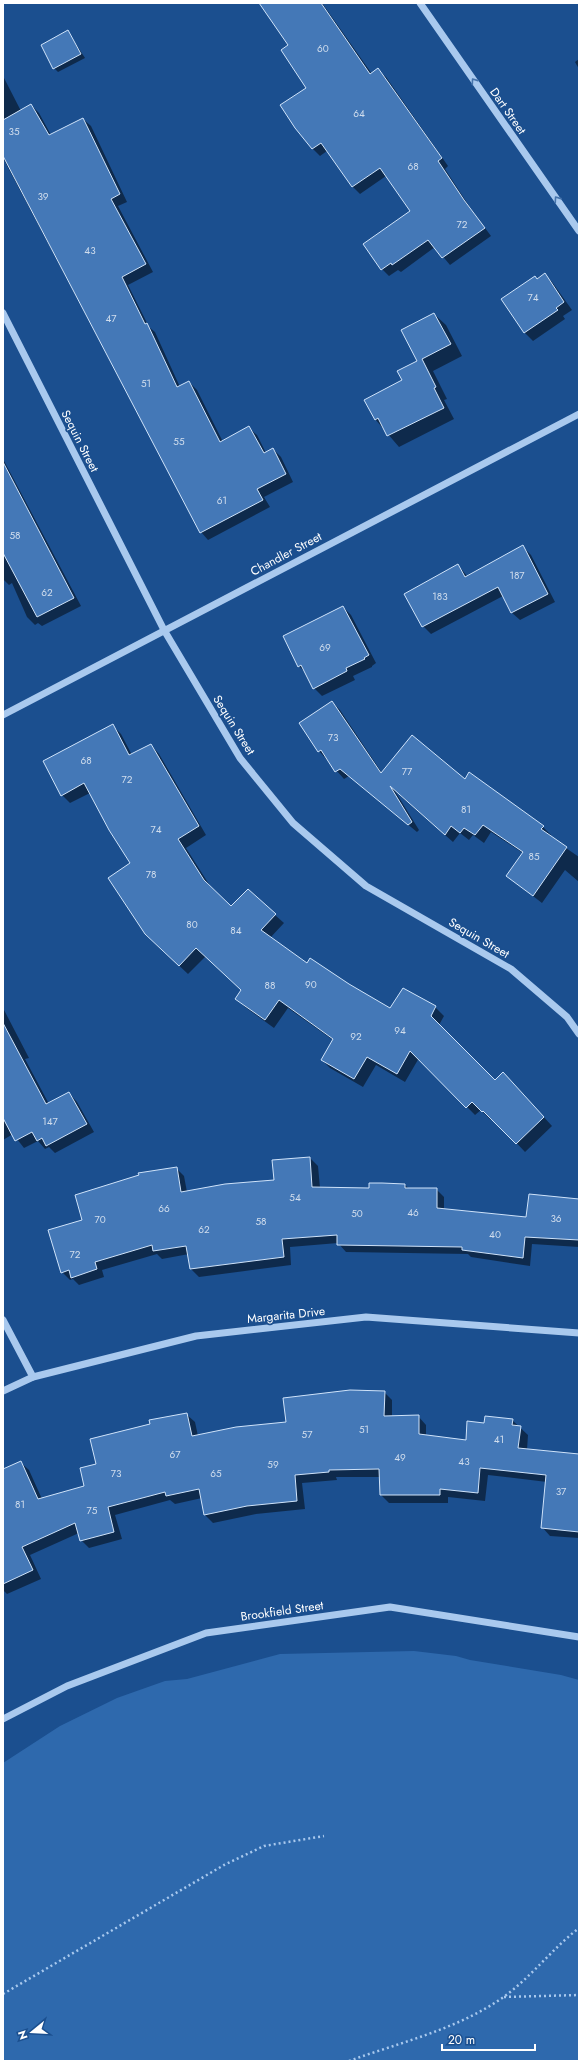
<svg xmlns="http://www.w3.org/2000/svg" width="582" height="2064" font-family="Jost,sans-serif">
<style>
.green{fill:#2e69ad}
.shadow{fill:#0007}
.building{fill:#4478b7;stroke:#cfe3fa}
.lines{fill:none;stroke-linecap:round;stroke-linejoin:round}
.path{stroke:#a9c9ee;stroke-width:2.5;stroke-dasharray:2 3;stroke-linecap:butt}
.minor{stroke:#a9c9ee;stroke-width:7}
.oneway{stroke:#4674ac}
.labels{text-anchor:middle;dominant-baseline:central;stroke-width:3.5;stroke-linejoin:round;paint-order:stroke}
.number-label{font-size:10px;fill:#d0dded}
.street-label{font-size:12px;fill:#fff;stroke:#1b4f8f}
</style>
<rect width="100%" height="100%" fill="#1b4f8f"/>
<polygon class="green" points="414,1651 456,1656 470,1660 561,1675 579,1680 579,2061 3,2061 3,1763 60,1726 117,1698 165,1681 187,1679 280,1654"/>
<g class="shadow">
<polygon points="260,3 322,3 372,74 378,70 386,77 448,166 445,169 471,209 491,236 450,265 435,247 401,272 398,270 389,276 382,269 411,211 386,176 360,194 352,186 327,151 320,156 312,148 308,88 290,45"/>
<polygon points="68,32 85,58 58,72 54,68"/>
<polygon points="579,59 579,69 575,62"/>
<polygon points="3,76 21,111 31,105 39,113 51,135 83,119 91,126 127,202 118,206 153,272 128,285 149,327 155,332 180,387 189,382 197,390 223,442 249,428 257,435 266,453 273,449 281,457 293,482 264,497 270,507 208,540 201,532 3,158"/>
<polygon points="544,274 552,282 572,310 563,316 565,319 533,341 525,333 502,300"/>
<polygon points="434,314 446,325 462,356 433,371 447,399 444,400 454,419 399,447 375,419 418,361"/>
<polygon points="3,459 81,606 42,626 38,623 35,625 27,617 12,583 9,585 3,579"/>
<polygon points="523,547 531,555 555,602 520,620 511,612 503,596 431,634 423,626 458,565 467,576"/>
<polygon points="343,607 351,615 376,663 372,666 372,667 353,676 355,680 322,696 314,688 306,673 299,666"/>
<polygon points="332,702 340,710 382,773 465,780 470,774 543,827 551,835 550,837 579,857 579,882 565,870 542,903 507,876 523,853 491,832 484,843 473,835 469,840 460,833 453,842 395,791 419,830 417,832 349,776 344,779 319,751"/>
<polygon points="113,726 121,734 132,755 151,745 159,754 206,835 186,848 212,889 231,908 275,915 284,923 270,938 307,965 391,1009 403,989 435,1007 444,1016 439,1025 495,1081 511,1081 552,1126 525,1152 493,1118 491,1120 481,1110 475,1115 419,1058 405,1082 376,1065 363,1087 330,1068 322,1060 333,1040 288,1008 274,1028 245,1007 237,999 242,990 206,956 188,974 155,943 132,864 90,793 70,803 62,795"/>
<polygon points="3,1008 29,1058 25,1059 49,1104 69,1093 77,1102 94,1132 55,1153 49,1147 45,1149 38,1141 24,1148 13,1134 3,1140"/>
<polygon points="310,1158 318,1166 320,1188 370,1189 405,1185 409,1189 436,1189 444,1197 444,1210 527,1218 579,1200 579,1247 532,1244 530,1266 471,1257 468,1254 346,1252 338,1243 290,1247 291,1265 199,1277 191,1269 189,1254 162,1259 157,1254 102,1270 104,1277 79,1285 73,1279 70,1280 62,1272 83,1220 176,1168 184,1176 187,1192 275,1181"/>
<polygon points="384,1392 392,1400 392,1417 418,1416 426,1425 426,1436 467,1441 485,1424 512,1420 528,1435 527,1450 579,1455 579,1538 550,1536 542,1527 547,1482 488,1475 485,1501 448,1497 448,1503 389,1503 381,1495 380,1477 336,1477 337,1480 302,1483 305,1509 256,1514 213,1523 205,1515 202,1498 175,1504 170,1500 115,1515 122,1539 89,1548 81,1540 79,1533 30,1555 41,1579 7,1594 3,1590 3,1471 20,1462 29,1470 42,1499 85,1486 97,1465 151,1424 186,1414 195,1422 198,1436 287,1423"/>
</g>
<g class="building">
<polygon points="259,3 321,3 370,74 378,68 442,158 438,161 464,200 485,228 442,258 428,240 392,265 391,263 381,270 363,244 410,211 380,168 352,187 321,143 312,149 295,128 280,105 306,88 281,50 288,45"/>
<polygon points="68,30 81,54 53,69 41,45"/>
<polygon points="31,104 49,135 83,118 120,194 111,199 146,264 122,277 145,324 147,323 177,387 189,381 220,442 249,426 264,453 273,448 286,474 257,489 263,500 200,533 3,156 3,120"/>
<polygon points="545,273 564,302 556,308 558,310 524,333 501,299 535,276 537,279"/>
<polygon points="434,313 451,344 422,359 436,387 434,388 444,408 387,436 378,418 375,420 364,400 402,380 397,371 417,361 401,330"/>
<polygon points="3,462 74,598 37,617 3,553"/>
<polygon points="523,545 548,594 511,613 498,587 422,627 404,594 458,564 465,577"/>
<polygon points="343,606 369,655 364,658 365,659 346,668 347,671 313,689 301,665 298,667 283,636"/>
<polygon points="332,701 381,773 412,735 465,779 469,772 544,826 541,829 567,847 533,896 506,876 523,852 483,825 475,835 464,828 460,833 451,826 445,835 390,786 412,822 408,825 340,769 335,772 321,750 318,752 299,723"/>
<polygon points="113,724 129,755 151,744 199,826 178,839 204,880 231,906 248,889 276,914 261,930 307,963 310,958 349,984 390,1008 403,988 436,1006 431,1016 495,1080 503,1072 544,1117 516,1144 483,1111 482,1112 472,1102 466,1108 410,1051 397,1074 367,1057 354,1079 321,1060 333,1039 279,1000 265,1020 235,999 241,990 196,948 179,966 145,934 108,878 130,863 109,830 84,783 61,796 43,761"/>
<polygon points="3,1023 46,1104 69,1092 87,1124 46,1146 42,1138 37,1141 32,1132 15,1141 3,1118"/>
<polygon points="310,1157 312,1187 369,1188 369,1183 382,1183 405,1184 405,1188 437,1188 437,1208 526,1217 529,1194 579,1199 579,1240 525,1237 523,1258 462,1250 462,1247 337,1245 337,1235 282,1239 284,1257 190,1269 186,1246 153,1251 152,1245 95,1262 97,1269 71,1278 69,1270 61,1273 48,1230 82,1220 75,1195 139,1175 138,1173 177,1167 181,1192 225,1184 274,1180 272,1160"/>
<polygon points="350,1390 385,1391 384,1416 419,1415 419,1434 466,1440 467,1421 484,1423 485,1416 513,1419 512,1425 521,1426 518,1448 579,1454 579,1532 541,1528 546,1475 480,1468 478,1493 440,1489 440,1495 380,1495 379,1469 329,1470 329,1472 295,1475 297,1501 247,1506 204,1515 199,1489 166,1496 165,1492 108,1507 114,1532 80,1541 75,1523 22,1547 33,1570 3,1584 3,1469 21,1461 38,1499 84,1486 80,1468 96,1464 90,1439 150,1424 149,1420 187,1413 192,1436 236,1427 286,1422 283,1398"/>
</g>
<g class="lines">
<g class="path">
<polyline points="3,1994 224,1865 264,1846 324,1836"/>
<polyline points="504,1997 579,1995"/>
<path d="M 349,2061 C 401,2042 459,2029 505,1996 C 532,1976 553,1948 579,1928"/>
</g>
<g class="minor">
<polyline points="420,3 579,231"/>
<polyline points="3,313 164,630 240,758 293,823 366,886 511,969 567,1017 579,1034"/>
<polyline points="3,715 579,414"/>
<polyline points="3,1320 33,1377"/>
<polyline points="3,1391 33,1377 196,1336 366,1317 579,1333"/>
<polyline points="3,1719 67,1686 206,1633 390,1607 579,1637"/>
</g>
</g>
<defs><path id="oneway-chevron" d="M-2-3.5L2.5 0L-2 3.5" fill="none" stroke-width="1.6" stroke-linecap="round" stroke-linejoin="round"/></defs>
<g class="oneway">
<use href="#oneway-chevron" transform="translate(474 81) rotate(-125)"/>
<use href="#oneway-chevron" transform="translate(557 199) rotate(-125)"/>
</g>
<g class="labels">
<g class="number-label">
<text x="323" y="48">60</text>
<text x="359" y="113">64</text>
<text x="14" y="131">35</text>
<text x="413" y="166">68</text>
<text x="43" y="196">39</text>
<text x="462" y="224">72</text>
<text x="90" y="250">43</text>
<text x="533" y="297">74</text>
<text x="111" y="318">47</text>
<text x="146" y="383">51</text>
<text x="179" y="441">55</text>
<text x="222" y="500">61</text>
<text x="15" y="535">58</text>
<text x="517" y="575">187</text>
<text x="47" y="592">62</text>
<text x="440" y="596">183</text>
<text x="325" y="647">69</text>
<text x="333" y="737">73</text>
<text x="86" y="760">68</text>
<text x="407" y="771">77</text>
<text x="127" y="779">72</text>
<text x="466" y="809">81</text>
<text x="156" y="829">74</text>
<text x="534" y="856">85</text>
<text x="151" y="874">78</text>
<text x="192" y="924">80</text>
<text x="236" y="930">84</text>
<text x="311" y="984">90</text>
<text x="270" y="985">88</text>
<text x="400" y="1030">94</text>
<text x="356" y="1036">92</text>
<text x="50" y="1121">147</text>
<text x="295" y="1197">54</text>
<text x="164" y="1208">66</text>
<text x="413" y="1212">46</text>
<text x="357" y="1213">50</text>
<text x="556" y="1218">36</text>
<text x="100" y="1219">70</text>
<text x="261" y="1221">58</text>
<text x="204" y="1229">62</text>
<text x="495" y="1234">40</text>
<text x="75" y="1254">72</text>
<text x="364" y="1429">51</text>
<text x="307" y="1434">57</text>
<text x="499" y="1439">41</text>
<text x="175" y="1454">67</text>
<text x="400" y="1457">49</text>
<text x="464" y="1461">43</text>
<text x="273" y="1464">59</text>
<text x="116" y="1473">73</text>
<text x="216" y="1473">65</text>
<text x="561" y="1491">37</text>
<text x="20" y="1504">81</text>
<text x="92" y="1510">75</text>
</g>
<g class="street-label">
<text transform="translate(508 111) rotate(55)">Dart Street</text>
<text transform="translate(80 441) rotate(63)">Sequin Street</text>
<text transform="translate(286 554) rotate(-28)">Chandler Street</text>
<text transform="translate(234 725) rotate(58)">Sequin Street</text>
<text transform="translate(479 938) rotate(30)">Sequin Street</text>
<text transform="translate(286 1315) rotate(-6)">Margarita Drive</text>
<text transform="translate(282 1611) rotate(-8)">Brookfield Street</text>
</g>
</g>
<rect width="582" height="2064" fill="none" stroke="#ffffff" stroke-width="8"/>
<g transform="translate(32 2032) rotate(252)" stroke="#1b4f8f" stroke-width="3" paint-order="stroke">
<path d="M0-3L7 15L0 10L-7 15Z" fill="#ffffff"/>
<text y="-6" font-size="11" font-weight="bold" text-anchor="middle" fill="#ffffff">N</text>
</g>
<path d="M442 2044v6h93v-6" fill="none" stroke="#ffffff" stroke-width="2"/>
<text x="448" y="2044" font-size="12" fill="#ffffff" stroke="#1b4f8f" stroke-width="3" paint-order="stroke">20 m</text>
</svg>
